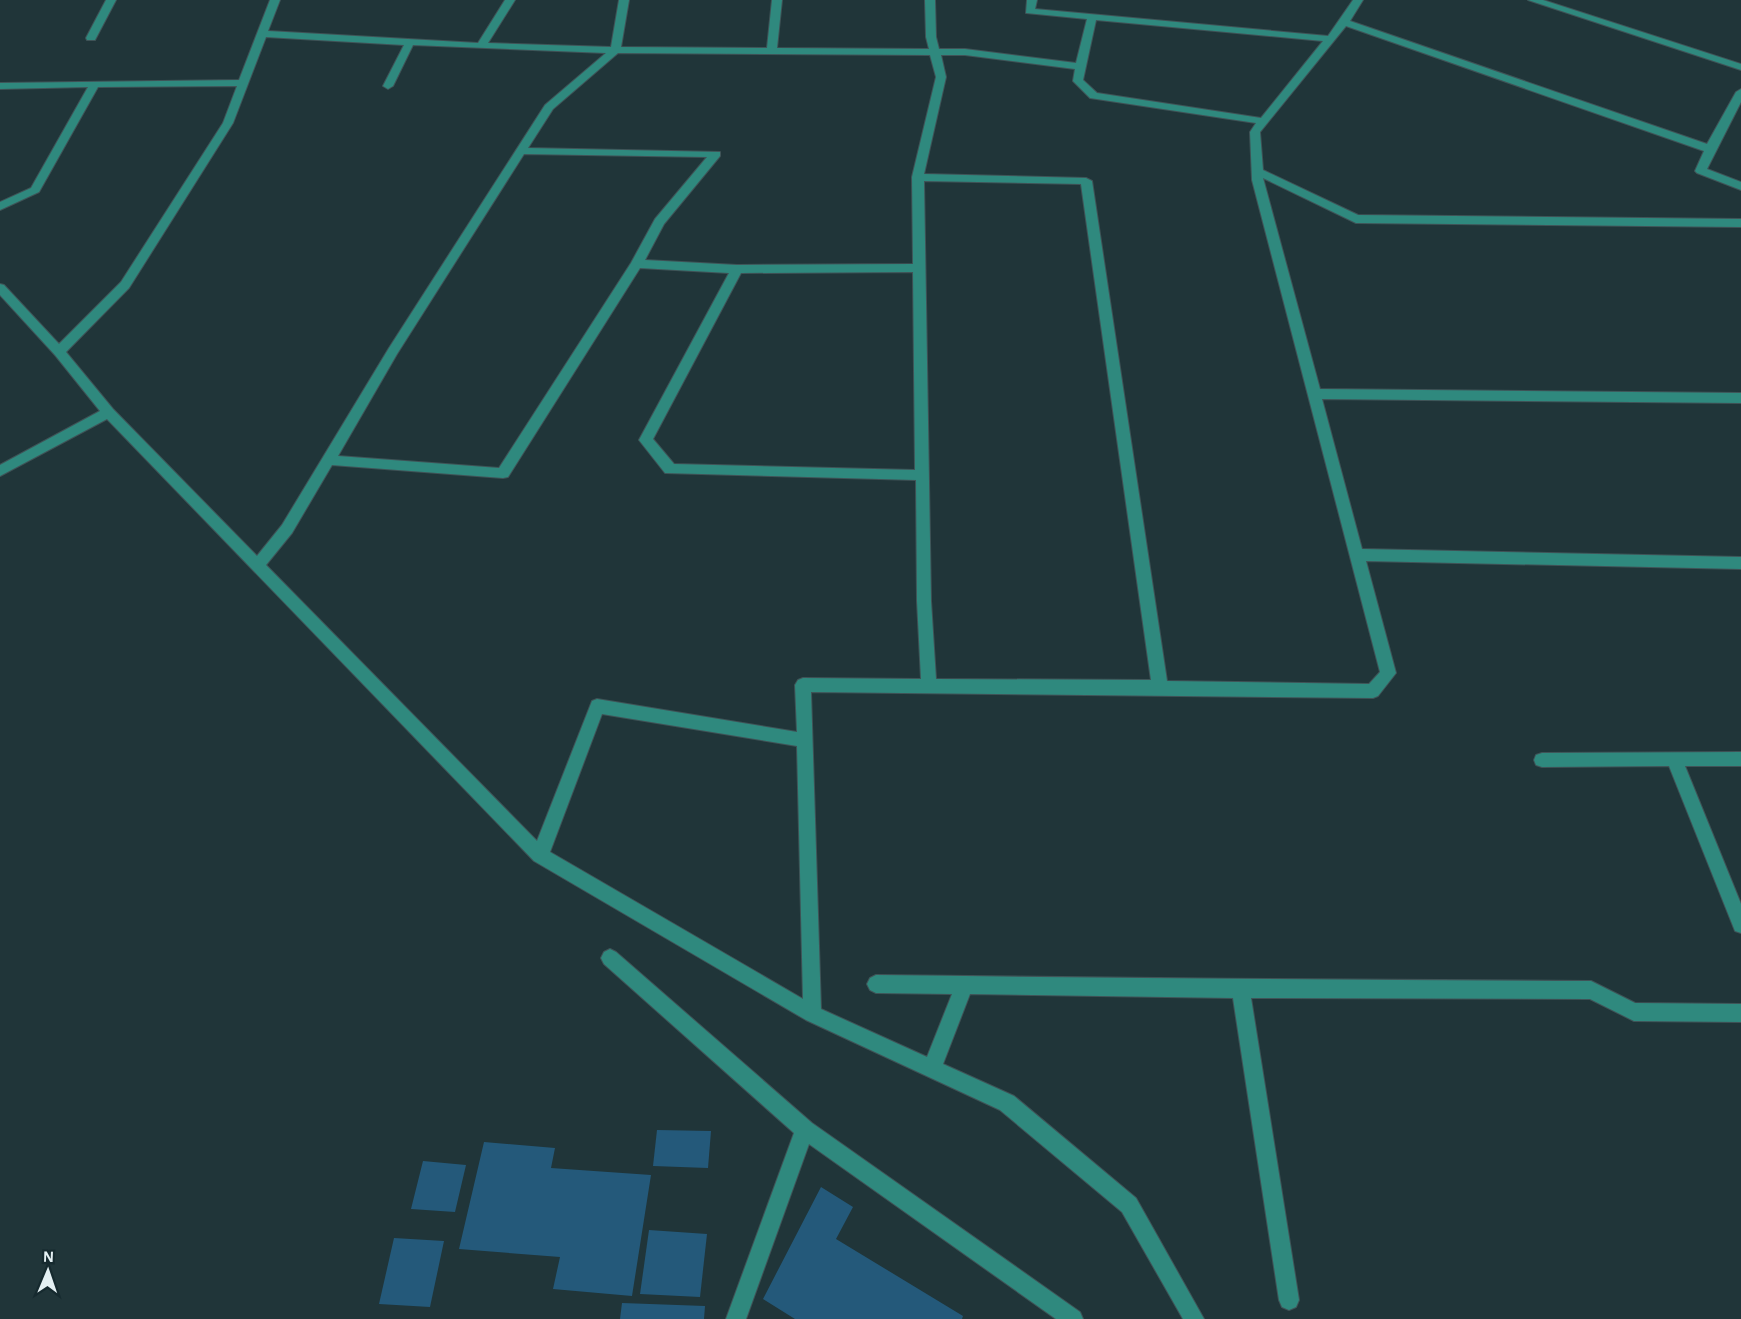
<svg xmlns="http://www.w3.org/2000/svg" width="1741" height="1319" font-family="'Alegreya Sans',sans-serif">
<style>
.building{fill:#24597a}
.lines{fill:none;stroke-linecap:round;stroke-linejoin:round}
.minor-casing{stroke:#3f5357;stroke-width:2}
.minor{fill:#2f897e;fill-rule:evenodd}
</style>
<rect width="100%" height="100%" fill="#203539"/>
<g class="building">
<polygon points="657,1130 711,1131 708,1168 653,1166"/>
<polygon points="484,1142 555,1148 551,1168 651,1175 632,1296 553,1289 560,1257 459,1249"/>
<polygon points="423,1161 466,1165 455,1212 411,1209"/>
<polygon points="821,1187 853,1207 836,1239 963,1316 962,1319 795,1319 763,1299"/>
<polygon points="649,1230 707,1234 700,1297 640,1294"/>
<polygon points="394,1238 444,1241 430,1307 379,1304"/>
<polygon points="622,1303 705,1306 704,1319 620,1319"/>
</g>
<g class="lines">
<defs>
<g id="minor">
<polygon points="106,0 116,0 95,40 87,40 86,38"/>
<path d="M 270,0 L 280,0 L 268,31 L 478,43 L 505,0 L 515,0 L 488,43 L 611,47 L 619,0 L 629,0 L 621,47 L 767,48 L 772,0 L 782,0 L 777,48 L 929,49 L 926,37 L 925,0 L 935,0 L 936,37 L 939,49 L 965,49 L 1076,63 L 1087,19 L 1026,13 L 1027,0 L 1037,0 L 1035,9 L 1328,36 L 1353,0 L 1363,0 L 1350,21 L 1707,144 L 1736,92 L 1741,89 L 1741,102 L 1707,169 L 1741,182 L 1741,190 L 1697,173 L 1695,171 L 1704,151 L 1346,26 L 1260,132 L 1263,170 L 1358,215 L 1741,219 L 1741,227 L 1356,223 L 1263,178 L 1320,389 L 1741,393 L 1741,403 L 1322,399 L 1362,549 L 1741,557 L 1741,569 L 1366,561 L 1396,673 L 1378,696 L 1373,698 L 811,692 L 821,1009 L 927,1057 L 952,994 L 876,993 L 870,990 L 867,984 L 870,978 L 876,975 C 1114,978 1353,980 1591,981 L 1635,1003 L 1741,1004 L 1741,1022 L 1634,1021 L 1590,999 L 1251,998 L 1299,1300 L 1296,1307 L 1289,1310 L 1282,1307 L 1279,1300 L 1233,998 L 970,994 L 943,1064 L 1014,1096 L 1136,1198 L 1204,1319 L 1183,1319 L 1122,1212 L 1000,1110 L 806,1020 L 534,861 L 107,419 L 0,476 L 0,465 L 100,411 L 55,355 L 0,295 L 0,284 L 4,285 L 59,344 L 121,282 L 223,123 L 237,86 L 98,87 L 39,192 L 0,210 L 0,202 L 31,188 L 88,87 L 0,89 L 0,83 L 239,80 ZM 1096,20 L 1323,41 L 1261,118 L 1097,93 L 1083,80 ZM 266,37 L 404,45 L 383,86 L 388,89 L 393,86 L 413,45 L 606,53 L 545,105 L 389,348 L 282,525 L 257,556 L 113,409 L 66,352 L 129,288 L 233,123 ZM 618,53 L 930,55 L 936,77 L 912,177 L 913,264 L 737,265 L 645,260 L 664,224 L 720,156 L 720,152 L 528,148 L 553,109 ZM 941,55 L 965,55 L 1075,69 L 1073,81 L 1090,98 L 1256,123 L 1250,132 L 1252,180 L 1380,672 L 1369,684 L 1167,681 L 1092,181 L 1086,178 L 924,174 L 946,77 ZM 524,154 L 707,157 L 655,219 L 631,263 L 499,468 L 338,456 L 397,354 ZM 924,181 L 1081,184 L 1151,680 L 936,679 L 931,601 ZM 640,268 L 729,273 L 639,440 L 665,473 L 916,480 L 917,601 L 921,679 L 803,678 L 798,680 L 795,685 L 797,732 L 597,699 L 592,701 L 537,841 L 266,565 L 292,533 L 332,465 L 503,478 L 508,477 ZM 913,272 L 915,470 L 674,464 L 653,439 L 741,273 ZM 602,714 L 797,746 L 803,999 L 550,852 Z"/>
<polygon points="1528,0 1543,0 1741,64 1741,70"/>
<polygon points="1741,752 1741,766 1685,766 1741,904 1741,933 1735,931 1669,766 1542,767 1536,765 1534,760 1536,755 1542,753"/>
<polygon points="610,949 616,952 812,1123 1080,1312 1083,1319 1056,1319 809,1144 746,1319 726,1319 794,1133 604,964 601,958 604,952"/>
</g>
</defs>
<use href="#minor" class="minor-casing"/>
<use href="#minor" class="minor"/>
</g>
<g transform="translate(48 1271) rotate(2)" stroke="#162a2f" stroke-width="4.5" paint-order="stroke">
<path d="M0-4.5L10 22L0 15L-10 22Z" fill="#e4f0f3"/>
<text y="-9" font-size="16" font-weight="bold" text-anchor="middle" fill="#e4f0f3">N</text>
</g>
</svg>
